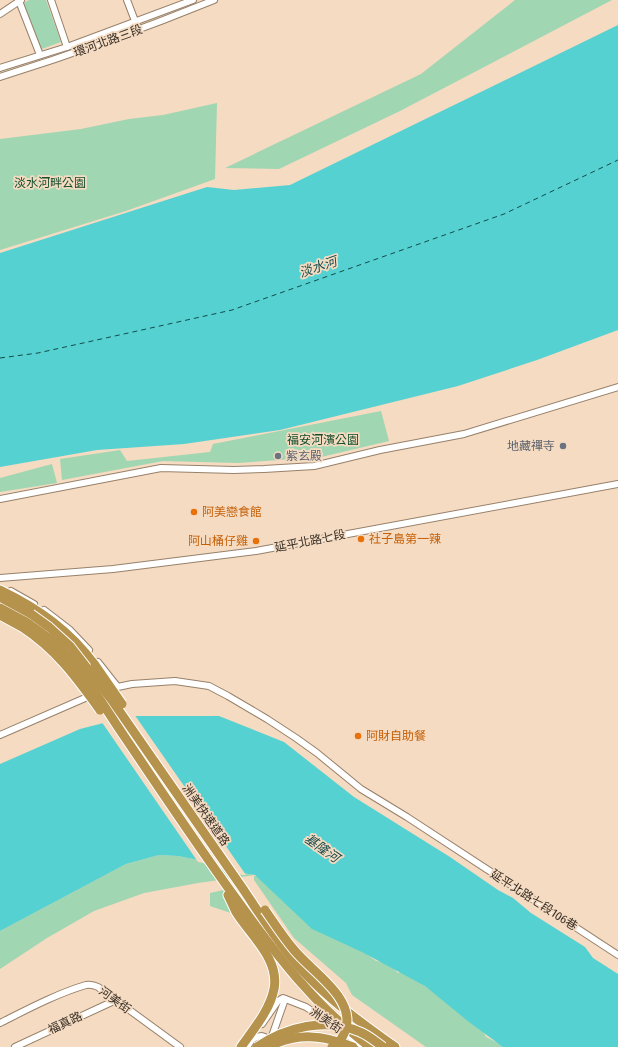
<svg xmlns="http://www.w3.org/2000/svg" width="618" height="1047" font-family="'Fira Sans Condensed','Noto Sans TC',sans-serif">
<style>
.green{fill:#a0d6b1}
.water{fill:#55d1d1}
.pier{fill:#f4dbc2}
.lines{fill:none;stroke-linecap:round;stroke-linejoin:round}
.ferry{stroke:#144b4b;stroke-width:1;stroke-dasharray:5 4;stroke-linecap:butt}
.minor-casing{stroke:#98816a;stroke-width:8}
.highway-casing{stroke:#fff;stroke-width:11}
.minor{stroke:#fff;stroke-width:6}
.highway{stroke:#b6934c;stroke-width:9}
.highway-bridge-casing{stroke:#fff;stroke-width:11;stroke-linecap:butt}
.highway-bridge{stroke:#b6934c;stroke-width:9}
.worship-dot{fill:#6b7280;stroke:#f4dbc2;stroke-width:1.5}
.food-dot{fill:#e8710a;stroke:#f4dbc2;stroke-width:1.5}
.labels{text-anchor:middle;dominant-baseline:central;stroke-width:3.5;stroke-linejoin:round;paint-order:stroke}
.street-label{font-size:12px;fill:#392f26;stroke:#f4dbc2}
.park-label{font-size:12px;fill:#124e2c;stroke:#f4dbc2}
.worship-label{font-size:12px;fill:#5b616d;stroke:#f4dbc2;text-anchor:end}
.food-label{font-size:12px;fill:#c56008;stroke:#f4dbc2;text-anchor:start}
.water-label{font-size:13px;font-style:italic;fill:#144b4b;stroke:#f4dbc2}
</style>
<rect width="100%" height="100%" fill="#f4dbc2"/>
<g class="green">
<polygon points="29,0 46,0 61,42 39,50 22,4"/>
<polygon points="515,0 612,0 400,111 279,169 225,168 421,74"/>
<polygon points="217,103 215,179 126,211 0,250 0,139 81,129 129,119 163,115"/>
<polygon points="381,411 389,441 321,457 238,463 163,461 62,480 60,459 120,450 127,461 210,452 213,444"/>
<polygon points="52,464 57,483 0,492 0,478"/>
<polygon points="159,855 178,856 209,862 242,873 255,875 198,883 144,893 94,911 47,938 0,969 0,931 126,864"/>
<polygon points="254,876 260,876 376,961 388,963 398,973 404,970 482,1029 486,1037 506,1047 426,1047 352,995 346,983 294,938 254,880"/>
<polygon points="224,890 240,901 234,914 210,906 210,893"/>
</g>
<g class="water">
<polygon points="618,25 618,330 537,360 458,386 280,430 184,444 97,450 0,467 0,253 207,187 234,190 290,185"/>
<polygon points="131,716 219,716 284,742 354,797 450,857 498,890 513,898 531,913 585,947 593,958 618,974 618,1047 503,1047 469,1022 425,986 362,952 312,929 255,875 242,873 209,862 178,856 159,855 126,864 0,931 0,764 80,729"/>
</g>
<polygon class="pier" points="130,714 134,714 246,875 242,875 208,864 198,862 101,721"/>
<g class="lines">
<polyline class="ferry" points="0,358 38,353 232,310 504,214 618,160"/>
<defs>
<g id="minor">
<polyline points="51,0 67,47"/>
<polyline points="127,0 135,21"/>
<polyline points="19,1 40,55"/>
<polyline points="0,14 21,0"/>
<polyline points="0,68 67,47 193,0"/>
<path d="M 0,77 C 73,54 143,29 214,0"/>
<polyline points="0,499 161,468 234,470 264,469 314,466 380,450 464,434 618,387"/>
<polyline points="0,578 113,569 256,551 618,484"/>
<polyline points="11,591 34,604"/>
<polyline points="44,610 70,630 89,650"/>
<polyline points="98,662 117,686"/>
<polyline points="108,689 132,684 175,681 209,686 228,696 267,719 296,738 317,753 361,789 407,817 618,955"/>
<polyline points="0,735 92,695"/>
<path d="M 0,1023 C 26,1010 58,993 86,985 C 91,984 94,985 98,987 L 180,1047"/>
<polyline points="262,1024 278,1001 283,998 306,1007 333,1025"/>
<polyline points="342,1031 361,1045"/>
<path d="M 253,1039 C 260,1035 266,1034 269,1043"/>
<polyline points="271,1039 285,999"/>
<polyline points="15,1047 116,1000"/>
<polyline points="247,1047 254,1037"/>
</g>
<g id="highway">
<path d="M 0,590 C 39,609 69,630 95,665"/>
<polyline points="0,597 31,614"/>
<polyline points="0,608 26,622"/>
<polyline points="0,615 22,627"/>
<path d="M 122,733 C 160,789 197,845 237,900 C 277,956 314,1005 370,1047"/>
<path d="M 154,761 C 183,803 212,844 241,886 C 260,914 277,942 299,967 C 328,999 361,1023 395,1047"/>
<path d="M 228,895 C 231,901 233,906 236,912 C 250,935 280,959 274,989 C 270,1010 253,1030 241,1047"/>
</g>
</defs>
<use href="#minor" class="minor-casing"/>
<use href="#highway" class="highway-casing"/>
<use href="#minor" class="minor"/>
<use href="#highway" class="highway"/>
<defs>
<g id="highway-bridge">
<polyline points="31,614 49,627 70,646 111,699 154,761"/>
<path d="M 26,622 C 39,631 52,639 62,650 C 86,675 103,705 122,733"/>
<path d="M 22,627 C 56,649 77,678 100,710"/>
<polyline points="95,665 122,704"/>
<path d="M 265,910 C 274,923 283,937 294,950 C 312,972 354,997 346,1028 C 344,1036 339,1043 332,1047"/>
<path d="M 257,1047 C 286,1027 326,1017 360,1032 C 368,1035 376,1042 383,1047"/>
<path d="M 268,1047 C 297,1032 323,1035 353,1047"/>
</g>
</defs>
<use href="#highway-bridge" class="highway-bridge-casing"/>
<use href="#highway-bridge" class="highway-bridge"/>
</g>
<g class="worship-dot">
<circle cx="563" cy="446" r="4"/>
<circle cx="278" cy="456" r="4"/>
</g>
<g class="food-dot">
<circle cx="194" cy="512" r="4"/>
<circle cx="361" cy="539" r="4"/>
<circle cx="256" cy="541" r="4"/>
<circle cx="358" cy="736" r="4"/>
</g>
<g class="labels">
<g class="street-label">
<text transform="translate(108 41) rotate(-20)">環河北路三段</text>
<text transform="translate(310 541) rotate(-11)">延平北路七段</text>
<text transform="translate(206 815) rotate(55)">洲美快速道路</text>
<text transform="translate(534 900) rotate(33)">延平北路七段106巷</text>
<text transform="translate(115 1000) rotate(36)">河美街</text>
<text transform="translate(326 1020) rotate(34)">洲美街</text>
<text transform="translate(65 1023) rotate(-25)">福真路</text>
</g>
<g class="park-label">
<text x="50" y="183">淡水河畔公園</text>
<text x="323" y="440">福安河濱公園</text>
</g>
<g class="worship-label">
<text x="555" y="446">地藏禪寺</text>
<text x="286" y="456" text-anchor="start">紫玄殿</text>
</g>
<g class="food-label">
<text x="202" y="512">阿美戀食館</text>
<text x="369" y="539">社子島第一辣</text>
<text x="248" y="541" text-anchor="end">阿山桶仔雞</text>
<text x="366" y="736">阿財自助餐</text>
</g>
<g class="water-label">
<text transform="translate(318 267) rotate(-19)">淡水河</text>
<text transform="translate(322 848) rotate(35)">基隆河</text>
</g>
</g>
</svg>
